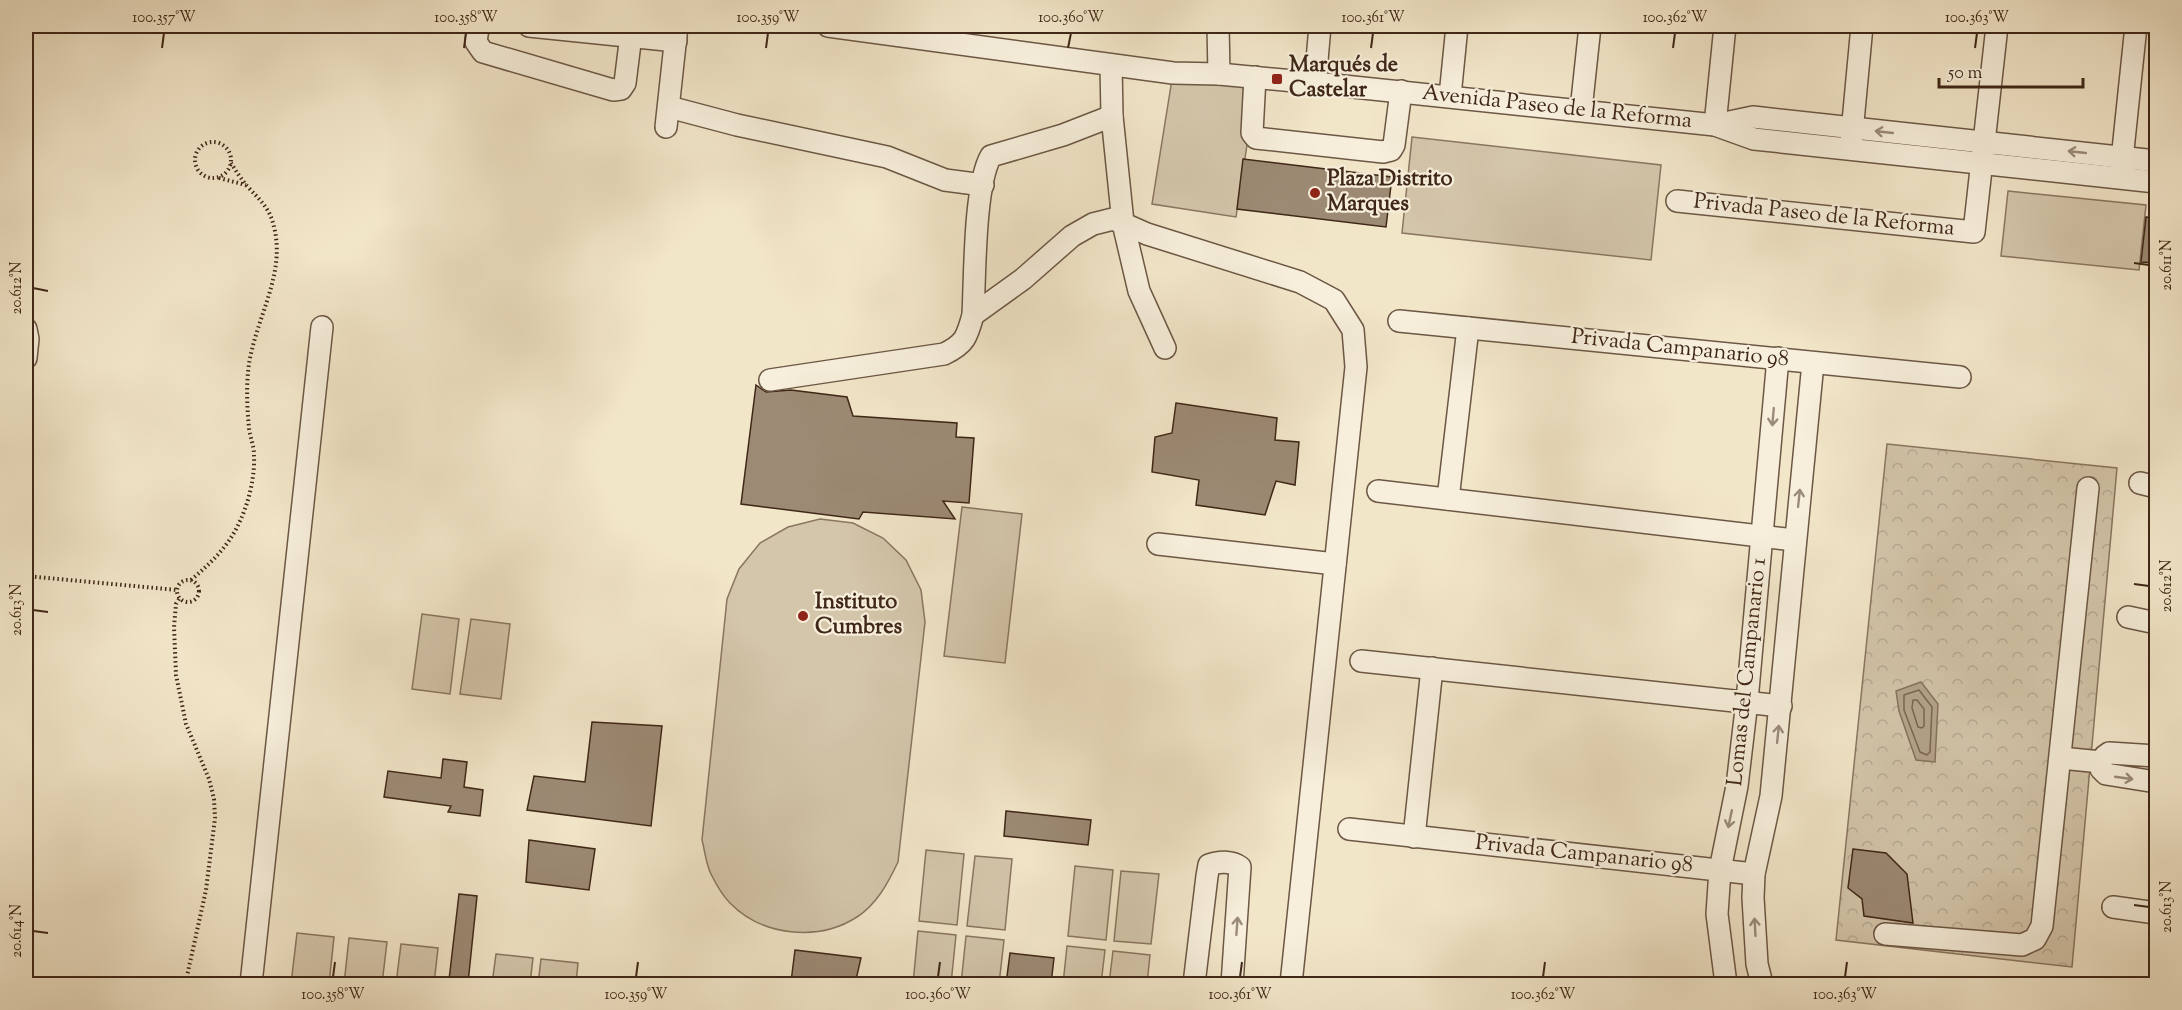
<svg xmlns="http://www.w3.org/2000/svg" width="2182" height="1010" font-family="'Sorts Mill Goudy',serif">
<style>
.grass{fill:#d4c6ab;stroke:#8a7661;stroke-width:1.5}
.park{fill:url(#park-crowns);stroke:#8a7661;stroke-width:1.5}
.water{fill:#b5a58c;stroke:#86735d;stroke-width:1.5}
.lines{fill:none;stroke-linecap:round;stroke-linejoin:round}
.shore{stroke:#7a6652;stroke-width:1.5}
.building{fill:#9c8a74;stroke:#3f2717;stroke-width:1.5}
.minor-casing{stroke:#6c5744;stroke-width:24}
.path{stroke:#3f2717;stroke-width:4;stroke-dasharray:1.5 3;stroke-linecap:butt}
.minor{stroke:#f7efdc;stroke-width:21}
.oneway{stroke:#9b8b7a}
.ticks{fill:none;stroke:#3f2717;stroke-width:2}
.poi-dot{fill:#8f2418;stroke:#f7efdc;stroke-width:2}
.labels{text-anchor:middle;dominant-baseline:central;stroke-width:4.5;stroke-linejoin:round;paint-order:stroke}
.poi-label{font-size:22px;font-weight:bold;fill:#3f2717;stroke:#f7efdc;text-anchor:start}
.street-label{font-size:22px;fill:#3f2717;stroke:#f7efdc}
.neatline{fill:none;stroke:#3f2717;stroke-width:2}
.ticks-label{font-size:15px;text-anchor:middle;fill:#3f2717}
</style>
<defs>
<pattern id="park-crowns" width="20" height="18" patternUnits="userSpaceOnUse" patternTransform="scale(1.5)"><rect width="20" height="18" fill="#d4c6ab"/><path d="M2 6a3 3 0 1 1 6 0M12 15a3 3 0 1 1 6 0" fill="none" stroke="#b7aa92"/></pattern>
</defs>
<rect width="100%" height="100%" fill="#f2e6c9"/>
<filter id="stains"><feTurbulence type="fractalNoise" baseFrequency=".00333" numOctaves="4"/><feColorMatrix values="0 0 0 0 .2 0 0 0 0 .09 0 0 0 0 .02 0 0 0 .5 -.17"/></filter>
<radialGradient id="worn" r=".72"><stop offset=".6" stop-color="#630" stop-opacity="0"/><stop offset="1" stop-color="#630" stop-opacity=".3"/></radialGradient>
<g class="grass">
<polygon points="1173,73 1256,86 1236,217 1152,204"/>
<polygon points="1412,137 1661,165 1651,260 1402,233"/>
<polygon points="2008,191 2146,205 2139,270 2001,256"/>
<polygon points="962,507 1022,514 1005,663 944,656"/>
<path d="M 820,519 L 853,523 L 883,538 L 906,560 L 921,590 L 925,622 L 898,862 C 888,883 877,904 857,917 C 818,942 762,936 730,903 C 723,896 716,884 712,876 C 706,866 705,851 702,840 L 727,599 L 739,569 L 760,543 L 788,527 Z"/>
<polygon points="422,614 459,619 450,694 412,689"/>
<polygon points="471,619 510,624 501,699 460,694"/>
<polygon points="926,850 964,854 957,925 919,921"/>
<polygon points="975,856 1012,859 1005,930 967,926"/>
<polygon points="1075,866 1113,870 1106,940 1068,936"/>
<polygon points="1121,871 1159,874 1151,944 1114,941"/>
<polygon points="918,931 956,935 951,984 913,984"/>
<polygon points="297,933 334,937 329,984 291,984"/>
<polygon points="966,936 1004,940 999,984 961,984"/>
<polygon points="349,938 387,942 382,984 344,984"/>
<polygon points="401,944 438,948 434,984 396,984"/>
<polygon points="1067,946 1105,950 1101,984 1063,984"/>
<polygon points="1113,951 1150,955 1147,984 1109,984"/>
<polygon points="496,954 533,958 530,984 492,984"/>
<polygon points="541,959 578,963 576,984 538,984"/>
</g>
<polygon class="park" points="1887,444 2117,468 2072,967 1836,940"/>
<polygon class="water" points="1921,682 1938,704 1935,762 1916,760 1899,711 1896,691"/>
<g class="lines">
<g class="shore">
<polygon points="1919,690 1932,707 1930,752 1927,755 1920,752 1904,710 1904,695"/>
<polygon points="1913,700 1917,700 1924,709 1924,726 1922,728 1918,727 1912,708"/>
</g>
</g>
<g class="building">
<polygon points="1243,159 1392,177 1386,227 1237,209"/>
<polygon points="2146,217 2157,218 2157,263 2141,262"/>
<polygon points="756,385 766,392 791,390 847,397 853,416 957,423 956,437 974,438 969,503 943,501 955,519 863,512 859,519 741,504"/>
<polygon points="1176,403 1277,418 1275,440 1299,442 1295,485 1276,481 1265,515 1196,505 1199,480 1152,472 1155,437 1172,433"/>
<polygon points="592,722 662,726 651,826 527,810 534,776 585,782"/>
<polygon points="443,759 467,762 464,787 483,790 480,816 448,812 451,806 384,797 388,771 441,778"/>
<polygon points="1006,811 1091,820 1088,845 1004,836"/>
<polygon points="529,840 595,849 589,890 526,882"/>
<polygon points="1853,849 1886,853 1907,874 1913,923 1864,916 1862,899 1848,888"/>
<polygon points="459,894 477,896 468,983 449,980"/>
<polygon points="795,950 861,958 855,984 815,984 791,982"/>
<polygon points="1010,953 1054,958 1051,984 1006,984"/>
</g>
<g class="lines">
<defs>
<g id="minor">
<polyline points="481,26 478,28 476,42 483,52 613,90 621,89 625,83 631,35"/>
<polyline points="529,26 676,41"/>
<polyline points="828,26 1173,73 1219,74 1315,83 1715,125 1754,139 2156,182"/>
<polyline points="1218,26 1219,74"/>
<polyline points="1111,65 1112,116 1123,223 1139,291 1165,348"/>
<polyline points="1255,77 1252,133 1256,138 1383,152 1391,150 1394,145 1401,91"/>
<polyline points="1315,83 1320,26"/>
<polyline points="1450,96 1457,26"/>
<polyline points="669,107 737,125 887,157 945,180 983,185"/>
<polyline points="1581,110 1590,26"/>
<polyline points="1715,125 1753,117 2156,161"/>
<polyline points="1715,125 1725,26"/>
<polyline points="666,127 677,26"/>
<polyline points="1851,143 1862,26"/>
<polyline points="2121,169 2136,26"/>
<polyline points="1677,201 1974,232 1997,26"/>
<polyline points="973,315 1023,279 1072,236 1093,224 1113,219 1147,234 1300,282 1334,300 1353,330 1356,367 1291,984"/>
<polyline points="1399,321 1960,377"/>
<polyline points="26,329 28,339 26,358"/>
<path d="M 770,380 L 944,354 C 965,344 967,337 973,315 C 975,278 974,185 991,156 L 1063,135 L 1112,116"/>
<polyline points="2140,483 2156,487"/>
<polyline points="1378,491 1794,540"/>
<polyline points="1448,499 1468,328"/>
<polyline points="1158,544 1335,564"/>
<polyline points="2128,617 2156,623"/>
<polyline points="1361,661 1781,706"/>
<path d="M 2156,756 L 2109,753 C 2102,757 2100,761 2101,769 L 2106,774 L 2156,782"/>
<polyline points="2061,758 2101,762"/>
<polyline points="1349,829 1754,874"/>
<polyline points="1414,837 1432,668"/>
<polyline points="2113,907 2156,913"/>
<polyline points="1885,934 2022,945 2035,939 2042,926 2088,488"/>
<polyline points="251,984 322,327"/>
<path d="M 1194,984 L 1207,876 L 1209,865 C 1219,861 1232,861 1240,867 L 1232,984"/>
<polyline points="1726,984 1717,914 1720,870 1737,786 1747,701 1778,358"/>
<polyline points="1762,984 1757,964 1753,898 1754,874 1771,796 1813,363"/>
</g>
</defs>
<use href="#minor" class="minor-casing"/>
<g class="path">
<circle cx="213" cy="160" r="18"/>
<polyline points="219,178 246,185"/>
<polyline points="26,576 177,590"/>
<circle cx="188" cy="591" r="11"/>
<path d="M 191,580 C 211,563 229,546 240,521 C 249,502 255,476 254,455 C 254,446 250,437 249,428 C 247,407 246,385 249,364 C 256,318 286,274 274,227 C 270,208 259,199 247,186 C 241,179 236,171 231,163"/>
<polyline points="179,599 176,604 174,627 176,675 186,724 209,779 214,799 215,818 206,890 187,976 187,984"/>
</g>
<use href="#minor" class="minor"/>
</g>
<defs><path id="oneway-shaft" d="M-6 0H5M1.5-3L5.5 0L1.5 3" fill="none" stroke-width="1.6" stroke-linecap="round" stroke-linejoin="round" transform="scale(1.5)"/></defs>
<g class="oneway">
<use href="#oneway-shaft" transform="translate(1884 132) rotate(-174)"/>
<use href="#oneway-shaft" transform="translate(2077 152) rotate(-174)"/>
<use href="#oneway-shaft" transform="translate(1773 417) rotate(95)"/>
<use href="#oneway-shaft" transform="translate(1799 498) rotate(-84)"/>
<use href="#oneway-shaft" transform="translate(1778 734) rotate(-84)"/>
<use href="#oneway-shaft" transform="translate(2124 778) rotate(8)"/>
<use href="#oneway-shaft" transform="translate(1730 819) rotate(102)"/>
<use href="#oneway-shaft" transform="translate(1237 926) rotate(-86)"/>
<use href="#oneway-shaft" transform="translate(1755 927) rotate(-93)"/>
</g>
<path class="ticks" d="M 162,48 L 164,33M 464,48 L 466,33M 766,48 L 768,33M 1068,48 L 1071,33M 1371,48 L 1373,33M 1673,48 L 1675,33M 1975,48 L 1977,33M 2134,263 L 2149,265M 33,288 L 48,291M 2134,584 L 2149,586M 33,610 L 48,612M 2134,905 L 2149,907M 33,931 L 48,933M 333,977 L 335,962M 636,977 L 638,962M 938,977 L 940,962M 1240,977 L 1242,962M 1543,977 L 1545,962M 1845,977 L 1847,962"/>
<g class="poi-dot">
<rect x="1271" y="73" width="12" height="12" rx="3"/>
<circle cx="1315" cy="193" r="6"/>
<circle cx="803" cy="616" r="6"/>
</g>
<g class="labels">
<g class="poi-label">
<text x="1289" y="66">Marqués de<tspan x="1289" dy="25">Castelar</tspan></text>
<text x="1327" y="180">Plaza Distrito<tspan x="1327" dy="25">Marques</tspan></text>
<text x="815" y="603">Instituto<tspan x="815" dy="25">Cumbres</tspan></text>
</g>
<g class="street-label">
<text transform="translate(1557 108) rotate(6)">Avenida Paseo de la Reforma</text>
<text transform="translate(1824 216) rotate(6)">Privada Paseo de la Reforma</text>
<text transform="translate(1680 349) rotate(6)">Privada Campanario 98</text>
<text transform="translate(1748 672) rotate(-84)">Lomas del Campanario 1</text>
<text transform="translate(1584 855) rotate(6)">Privada Campanario 98</text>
</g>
</g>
<rect width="2182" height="1010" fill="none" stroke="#f2e6c9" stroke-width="66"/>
<path d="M1939 78v9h144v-9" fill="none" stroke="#3f2717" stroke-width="3"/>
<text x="1948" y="78" font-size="18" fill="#3f2717" stroke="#f7efdc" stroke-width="4.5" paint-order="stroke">50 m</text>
<rect x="33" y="33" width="2116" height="944" class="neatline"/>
<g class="ticks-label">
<text x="164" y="22">100.357°W</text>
<text x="466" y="22">100.358°W</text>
<text x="768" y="22">100.359°W</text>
<text x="1071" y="22">100.360°W</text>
<text x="1373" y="22">100.361°W</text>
<text x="1675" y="22">100.362°W</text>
<text x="1977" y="22">100.363°W</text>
<text transform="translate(2166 265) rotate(-90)" y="5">20.611°N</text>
<text transform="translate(16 288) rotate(-90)" y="5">20.612°N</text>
<text transform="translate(2166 586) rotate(-90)" y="5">20.612°N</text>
<text transform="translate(16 610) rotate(-90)" y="5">20.613°N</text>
<text transform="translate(2166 907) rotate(-90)" y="5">20.613°N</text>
<text transform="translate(16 931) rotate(-90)" y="5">20.614°N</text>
<text x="333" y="999">100.358°W</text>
<text x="636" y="999">100.359°W</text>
<text x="938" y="999">100.360°W</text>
<text x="1240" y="999">100.361°W</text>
<text x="1543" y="999">100.362°W</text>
<text x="1845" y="999">100.363°W</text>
</g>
<rect width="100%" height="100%" filter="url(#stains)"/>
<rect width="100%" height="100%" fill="url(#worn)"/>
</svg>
